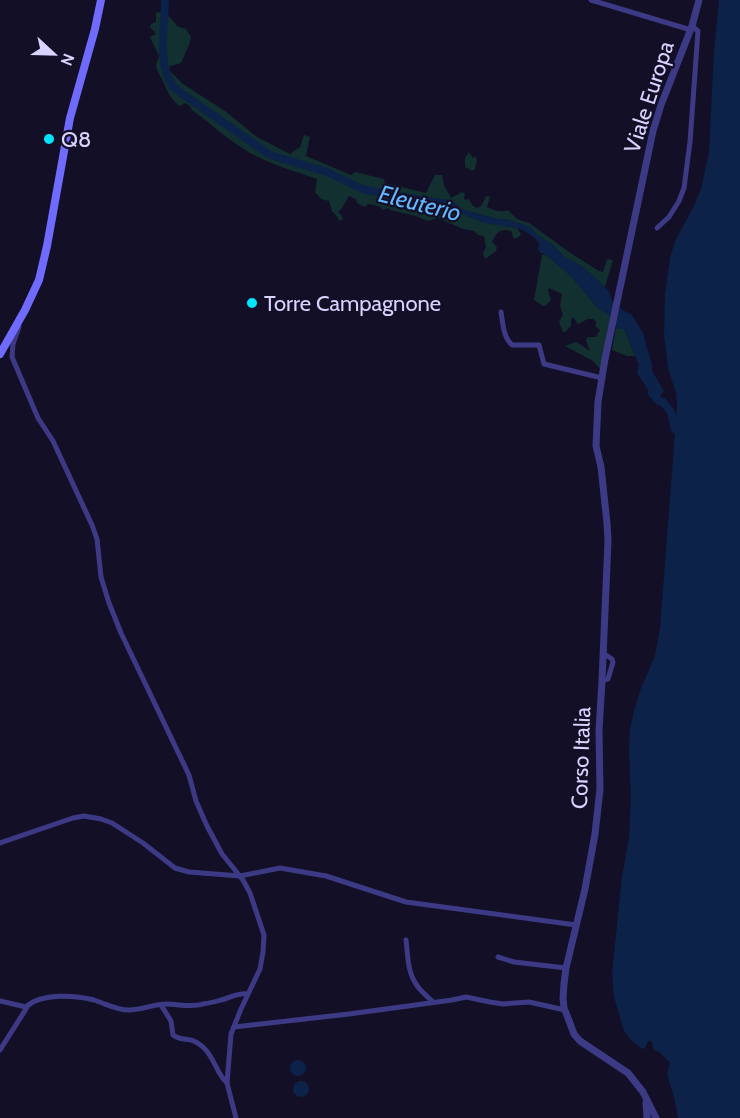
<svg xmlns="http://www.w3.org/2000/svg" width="740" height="1118" font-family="Cabin,sans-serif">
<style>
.green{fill:#12302f}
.water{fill:#0c2248}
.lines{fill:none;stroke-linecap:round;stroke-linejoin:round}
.river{stroke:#0c2248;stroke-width:8}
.minor{stroke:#3d3a85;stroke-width:5}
.tertiary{stroke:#3d3a85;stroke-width:7}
.secondary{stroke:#6f6bff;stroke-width:8}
.poi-dot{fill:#00e5ff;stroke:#130f26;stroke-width:2}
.labels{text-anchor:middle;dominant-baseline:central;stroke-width:4.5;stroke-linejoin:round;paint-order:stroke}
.street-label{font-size:22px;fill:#d9d4ff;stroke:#130f26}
.poi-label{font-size:22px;fill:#d9d4ff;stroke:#130f26;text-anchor:start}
.water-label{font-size:24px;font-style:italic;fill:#62b6ff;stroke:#130f26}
</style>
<rect width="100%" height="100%" fill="#130f26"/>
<g class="green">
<path d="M 156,12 C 166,13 171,17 177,26 L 186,29 L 191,37 L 189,45 L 181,63 L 170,66 L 169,70 L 183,84 L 225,111 L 257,137 L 290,154 L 300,147 L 304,135 L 310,137 L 306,156 L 351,175 L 355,172 L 384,179 L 385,183 L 426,193 L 435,175 L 442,175 L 444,185 L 451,198 L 462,192 L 465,194 L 464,198 L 465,200 L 469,199 L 473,206 L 477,208 L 482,205 L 486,196 L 490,197 L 487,207 C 494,210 500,213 508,210 L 517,219 L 529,223 L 572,254 L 599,271 L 603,272 L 607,259 L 613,260 L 605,287 L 592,275 L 580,265 L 563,256 L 553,245 L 537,235 L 530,227 L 506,219 L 497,219 L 471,212 L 452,206 L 469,217 L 482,222 L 517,228 L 521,234 L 520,236 L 514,239 L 511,231 C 500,228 496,233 492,242 L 497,247 L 496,251 L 485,259 L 483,254 L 486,247 L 484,236 L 478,235 L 474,231 L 463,229 L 438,218 L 428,221 L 416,216 L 390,210 L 389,208 L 383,210 L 379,206 L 368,204 L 365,207 L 357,203 L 356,199 L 349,196 L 342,208 L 338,212 L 341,215 L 343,219 L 339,221 L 339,219 L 332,211 L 329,201 L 321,199 L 315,192 L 317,179 C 297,172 275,166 256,156 C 232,144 213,125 192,110 L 190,106 L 185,103 L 180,106 C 171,100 167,91 163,81 C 161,76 157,72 156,66 C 156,63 158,59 159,56 L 150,37 L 156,34 L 150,27 L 151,24 L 156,22 Z"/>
<polygon points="469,152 473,158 476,157 477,160 475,169 472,171 465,167 465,158"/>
<polygon points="545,254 571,276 597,307 610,316 610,319 601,370 593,361 565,346 576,342 590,351 586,340 588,337 596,337 600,330 596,327 596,322 593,319 588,319 578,324 573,317 571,320 571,326 565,332 563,332 559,322 563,315 560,306 562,294 549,288 548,290 551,300 545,306 543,306 534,300 542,255"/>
<polygon points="616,327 619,329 624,329 635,356 627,356 612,350"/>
</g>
<g class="water">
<path d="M 719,0 L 740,0 L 740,1118 L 678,1118 L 674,1097 L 667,1074 L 670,1062 C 663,1058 663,1052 654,1050 L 651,1041 L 648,1041 L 645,1048 L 642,1049 L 632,1041 L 624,1031 L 614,997 L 612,973 L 622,876 L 629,838 L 631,798 L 629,749 L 630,729 L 634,711 L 641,688 L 655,656 L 660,628 L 677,406 L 676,393 L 668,368 L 664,335 L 665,295 L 670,257 L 676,239 L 694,206 L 701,189 L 709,152 L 714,51 Z"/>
<path d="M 448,204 L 471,212 L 497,219 L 506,219 L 530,227 L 537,235 L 553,245 L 563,256 L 580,265 L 592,275 L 608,290 L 614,305 L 632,315 L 643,333 L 652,365 L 652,371 L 664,391 L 659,397 L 660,400 L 659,401 L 651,394 L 637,373 L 639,365 L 624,329 L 619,329 L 616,327 L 610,316 L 597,307 L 571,276 L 545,254 L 540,253 L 538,249 L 539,243 C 522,222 504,229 482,222 C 469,218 459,211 448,204 Z"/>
<circle cx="298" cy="1068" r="8"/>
<circle cx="301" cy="1089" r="8"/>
</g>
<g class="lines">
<g class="river">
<path d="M 165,0 C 165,28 156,64 174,88 L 270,155 L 327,172 L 362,189 L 397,196 L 448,204 L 455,208"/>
<polyline points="652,393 659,401 663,402 671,412 675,429"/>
</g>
<g class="minor">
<polyline points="591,0 691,30"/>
<polyline points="657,228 669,217 679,201 684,188 690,142 698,31 692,26"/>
<path d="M 501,312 C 503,323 503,337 512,345 L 539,345 L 544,364 L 602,378"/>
<polyline points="19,327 13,344 12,357 38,418 53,441 92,525 97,539 101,577 109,603 121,633 189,775 196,801 207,826 222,854 243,880 250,893 264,935 263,952 260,969 241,1009 231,1034 227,1083 236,1118"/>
<polyline points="602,681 608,679 613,662 612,659 603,653"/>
<polyline points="0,843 73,818 84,816 101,819 112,823 143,843 175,868 189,872 240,876 280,868 326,876 406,902 576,925"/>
<path d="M 406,940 C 408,954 407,971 416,984 C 420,991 427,996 433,1002"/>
<polyline points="498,957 514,962 566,968"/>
<polyline points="0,1001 26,1007"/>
<path d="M 161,1005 L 171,1021 L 173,1035 C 184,1043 190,1035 203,1047 C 215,1058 216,1073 227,1083"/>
<polyline points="234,1027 349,1014 452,1000 466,997 490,1002 503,1004 529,1002 565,1010"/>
<path d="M 0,1050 L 26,1009 L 27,1006 C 42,993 75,995 94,1000 C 106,1004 117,1010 129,1010 C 142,1010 154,1004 166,1004 C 179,1004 191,1008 203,1004 C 209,1003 215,1002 221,1000 C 230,998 238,992 248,994"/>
</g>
<g class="tertiary">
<polyline points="646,1103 647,1118"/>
<polyline points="656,1118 643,1092 628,1073 580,1041 574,1034 568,1018 564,1008 563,998 564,984 566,968 585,889 595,834 600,789 599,730 602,681 608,541 607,523 601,467 596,446 598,402 605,359 653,131 661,105 692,26 699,0"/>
</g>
<polyline class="secondary" points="0,354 25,310 39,280 47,246 70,118 95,29 101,0"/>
</g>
<g class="poi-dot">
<circle cx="49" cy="139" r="6"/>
<circle cx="252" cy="303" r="6"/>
</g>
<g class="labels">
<g class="street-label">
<text transform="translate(649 97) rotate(-72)">Viale Europa</text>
<text transform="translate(581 758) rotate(-88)">Corso Italia</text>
</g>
<g class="poi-label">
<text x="61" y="139">Q8</text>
<text x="264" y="303">Torre Campagnone</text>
</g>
<g class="water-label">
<text transform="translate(420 203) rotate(14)">Eleuterio</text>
</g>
</g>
<g transform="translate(54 54) rotate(112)" stroke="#130f26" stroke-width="4.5" paint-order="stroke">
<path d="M0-4.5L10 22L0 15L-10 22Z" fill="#d9d4ff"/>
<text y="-9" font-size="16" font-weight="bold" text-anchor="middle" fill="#d9d4ff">N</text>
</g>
</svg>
